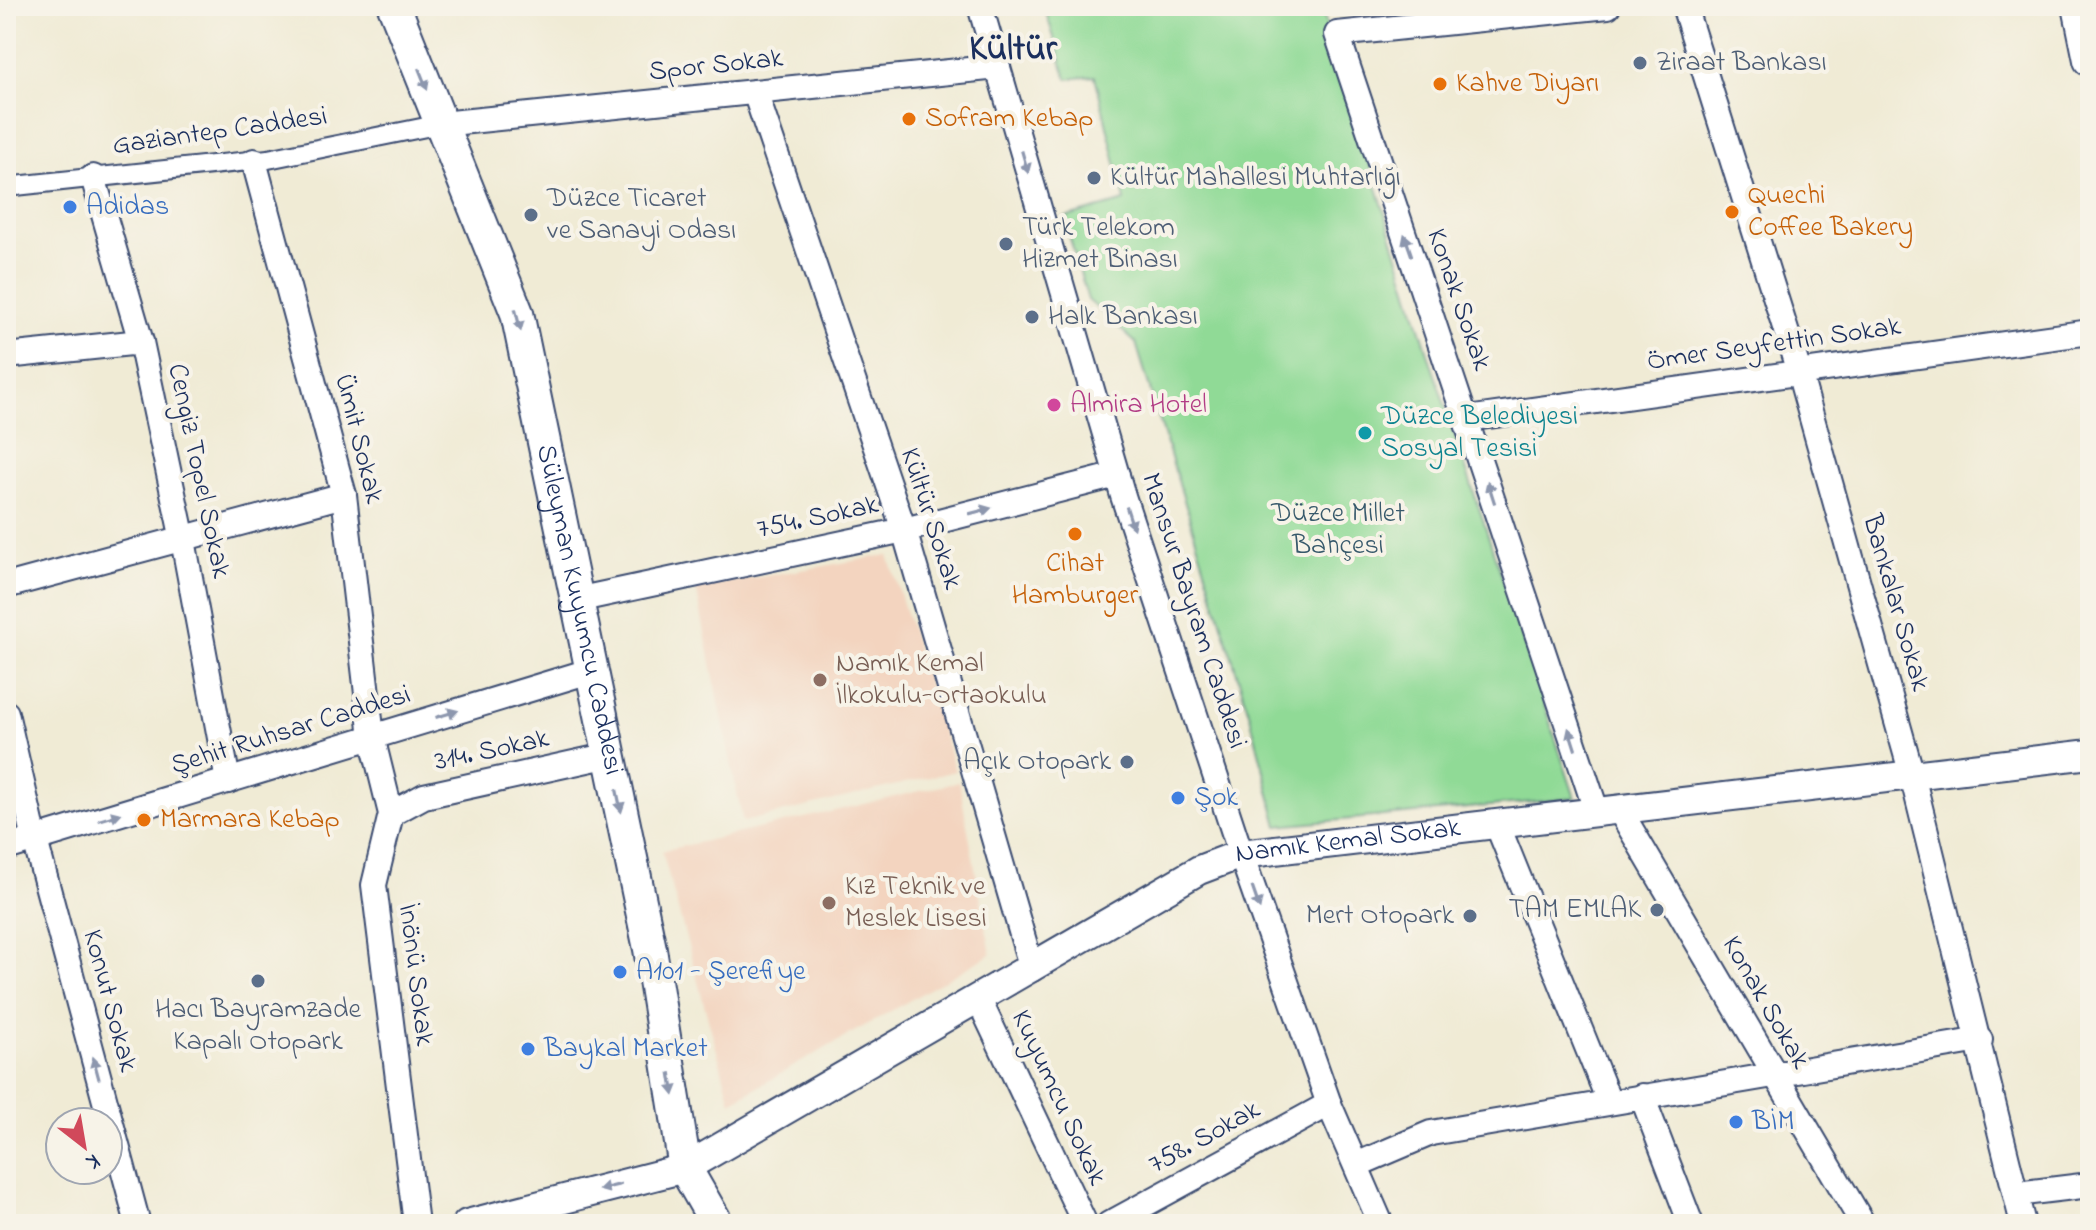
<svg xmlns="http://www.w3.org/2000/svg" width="2096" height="1230" font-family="'Indie Flower',sans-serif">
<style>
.built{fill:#f3d4bf}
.park{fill:#90da96;stroke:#56847a;stroke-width:2}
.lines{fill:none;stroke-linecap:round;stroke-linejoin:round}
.pedestrian-casing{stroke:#3b4b70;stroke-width:22}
.minor-casing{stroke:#3b4b70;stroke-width:28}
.tertiary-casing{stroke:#3b4b70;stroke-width:32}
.secondary-casing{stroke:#3b4b70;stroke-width:36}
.pedestrian{stroke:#fff;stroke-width:18}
.minor{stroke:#fff;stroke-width:24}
.tertiary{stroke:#fff;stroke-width:28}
.secondary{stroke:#fff;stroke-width:32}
.oneway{fill:#8d97ae}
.service-dot{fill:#5c6f8a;stroke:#f7f3e8;stroke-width:3}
.food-dot{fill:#e8710a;stroke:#f7f3e8;stroke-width:3}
.shop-dot{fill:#3f7fe0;stroke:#f7f3e8;stroke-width:3}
.hotel-dot{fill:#d1479c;stroke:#f7f3e8;stroke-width:3}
.culture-dot{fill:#0f9aa8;stroke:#f7f3e8;stroke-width:3}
.education-dot{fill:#8d6e63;stroke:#f7f3e8;stroke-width:3}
.labels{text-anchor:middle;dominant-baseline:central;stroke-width:8;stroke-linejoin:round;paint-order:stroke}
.service-label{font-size:28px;fill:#4e5e75;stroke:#f7f3e8;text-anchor:start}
.street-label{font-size:28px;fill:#1b2f5e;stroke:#f7f3e8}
.food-label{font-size:28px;fill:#c56008;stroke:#f7f3e8;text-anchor:start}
.shop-label{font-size:28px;fill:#366cbe;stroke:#f7f3e8;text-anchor:start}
.hotel-label{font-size:28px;fill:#b23c85;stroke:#f7f3e8;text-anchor:start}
.culture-label{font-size:28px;fill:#0d838f;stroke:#f7f3e8;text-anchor:start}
.park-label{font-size:28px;fill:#385a6c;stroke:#f7f3e8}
.education-label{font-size:28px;fill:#785e54;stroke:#f7f3e8;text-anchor:start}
.district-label{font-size:36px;font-weight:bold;fill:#1b2f5e;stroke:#f7f3e8}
</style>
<rect width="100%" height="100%" fill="#f7f3e8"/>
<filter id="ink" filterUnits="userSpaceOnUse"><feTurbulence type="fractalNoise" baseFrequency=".0125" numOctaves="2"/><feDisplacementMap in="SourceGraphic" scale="16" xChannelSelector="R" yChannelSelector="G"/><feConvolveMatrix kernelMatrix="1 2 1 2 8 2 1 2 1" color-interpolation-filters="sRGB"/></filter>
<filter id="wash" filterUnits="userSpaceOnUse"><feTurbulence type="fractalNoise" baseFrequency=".006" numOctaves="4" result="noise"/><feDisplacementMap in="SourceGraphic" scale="32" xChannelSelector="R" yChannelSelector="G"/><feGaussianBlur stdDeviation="1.8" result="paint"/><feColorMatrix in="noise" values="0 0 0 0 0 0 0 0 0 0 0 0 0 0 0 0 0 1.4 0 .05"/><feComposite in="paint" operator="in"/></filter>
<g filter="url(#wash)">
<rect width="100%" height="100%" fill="#f0ebd5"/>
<g class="built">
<polygon points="888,555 955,771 743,822 696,588"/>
<polygon points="959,782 991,954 731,1102 662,851"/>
</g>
<polygon class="park" points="1044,6 1321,6 1432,366 1575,798 1278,826 1250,716 1136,343 1088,300 1064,218 1125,201 1095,76 1067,79"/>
</g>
<g filter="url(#ink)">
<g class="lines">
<defs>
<polyline id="pedestrian" points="6,187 268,159 441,124"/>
<g id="minor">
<polyline points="980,6 1123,496 1241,854 1329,1104 1381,1224"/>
<polyline points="1684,6 1799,372 1912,775 2023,1224"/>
<polyline points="755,92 904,530 1032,969"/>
<polyline points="441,124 998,67"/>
<polyline points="254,161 344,495 372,737 391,814 374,885 416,1224"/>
<polyline points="93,177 141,342 183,540 228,781"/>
<polyline points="6,356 141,342"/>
<polyline points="1467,419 2090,332"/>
<polyline points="6,586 344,495"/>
<polyline points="576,600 904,530 1117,475"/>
<polyline points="6,713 35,840 138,1224"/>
<polyline points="1619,809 1863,1224"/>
<polyline points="1597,813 1337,34 1608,6"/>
<polyline points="391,814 424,796 610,755"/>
<polyline points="1497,824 1609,1101"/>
<polyline points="6,848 593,670"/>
<polyline points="978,998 1085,1224"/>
<polyline points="1642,1096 1691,1224"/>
<polyline points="1356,1165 1431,1133 1980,1040"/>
<polyline points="2016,1194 2090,1185"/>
<polyline points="1109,1224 1329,1104"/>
</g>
<g id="tertiary">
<path id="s1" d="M 467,1224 L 685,1168 L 1199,870 L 1241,854 L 2090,754"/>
</g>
<g id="secondary">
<path id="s2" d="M 394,6 L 517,313 L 650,949 L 685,1168 L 717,1224"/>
<polyline points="2079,6 2090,60"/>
</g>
</defs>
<use href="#pedestrian" class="pedestrian-casing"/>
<use href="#minor" class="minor-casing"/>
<use href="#tertiary" class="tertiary-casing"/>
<use href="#secondary" class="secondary-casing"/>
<use href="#pedestrian" class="pedestrian"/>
<use href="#minor" class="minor"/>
<use href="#tertiary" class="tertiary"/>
<use href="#secondary" class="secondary"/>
</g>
<defs><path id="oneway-solid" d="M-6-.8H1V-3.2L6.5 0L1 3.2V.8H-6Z" transform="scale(2)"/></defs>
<g class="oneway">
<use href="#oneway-solid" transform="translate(423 79) rotate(68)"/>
<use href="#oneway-solid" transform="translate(1025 162) rotate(74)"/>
<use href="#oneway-solid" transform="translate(1408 245) rotate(-109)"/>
<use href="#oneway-solid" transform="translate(518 320) rotate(76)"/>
<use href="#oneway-solid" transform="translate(1491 492) rotate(-108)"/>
<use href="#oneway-solid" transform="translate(980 511) rotate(-15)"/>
<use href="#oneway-solid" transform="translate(1130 518) rotate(72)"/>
<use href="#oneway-solid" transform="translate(447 714) rotate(-17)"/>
<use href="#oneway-solid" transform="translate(1572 739) rotate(-108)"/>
<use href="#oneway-solid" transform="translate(619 801) rotate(78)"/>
<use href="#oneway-solid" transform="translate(110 817) rotate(-17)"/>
<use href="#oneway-solid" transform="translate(1256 898) rotate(71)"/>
<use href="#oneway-solid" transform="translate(96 1068) rotate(-105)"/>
<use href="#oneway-solid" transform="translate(672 1084) rotate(81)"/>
<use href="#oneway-solid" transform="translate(610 1187) rotate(166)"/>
</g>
</g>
<g class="service-dot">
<circle cx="1640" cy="63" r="8"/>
<circle cx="1094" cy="178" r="8"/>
<circle cx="531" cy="215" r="8"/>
<circle cx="1006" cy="244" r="8"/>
<circle cx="1032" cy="317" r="8"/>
<circle cx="1127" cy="762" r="8"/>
<circle cx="1657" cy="910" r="8"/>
<circle cx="1470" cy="916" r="8"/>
<circle cx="258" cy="981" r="8"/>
</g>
<g class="food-dot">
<circle cx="1440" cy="84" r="8"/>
<circle cx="909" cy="119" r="8"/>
<circle cx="1732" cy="212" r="8"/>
<circle cx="1075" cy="534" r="8"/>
<circle cx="144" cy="820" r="8"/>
</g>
<g class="shop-dot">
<circle cx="70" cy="207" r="8"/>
<circle cx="1178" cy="798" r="8"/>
<circle cx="620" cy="972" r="8"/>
<circle cx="528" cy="1049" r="8"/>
<circle cx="1736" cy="1122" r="8"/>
</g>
<circle class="hotel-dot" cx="1054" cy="405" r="8"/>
<circle class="culture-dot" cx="1365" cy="433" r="8"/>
<g class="education-dot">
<circle cx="820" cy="680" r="8"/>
<circle cx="829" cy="903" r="8"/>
</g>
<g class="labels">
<g class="service-label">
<text x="1656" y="63">Ziraat Bankası</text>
<text x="1110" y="178">Kültür Mahallesi Muhtarlığı</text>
<text x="547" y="199">Düzce Ticaret<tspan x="547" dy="32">ve Sanayi Odası</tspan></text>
<text x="1022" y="228">Türk Telekom<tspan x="1022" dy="32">Hizmet Binası</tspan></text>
<text x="1048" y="317">Halk Bankası</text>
<text x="1111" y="762" text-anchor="end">Açık Otopark</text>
<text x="1641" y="910" text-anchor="end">TAM EMLAK</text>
<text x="1454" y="916" text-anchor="end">Mert Otopark</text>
<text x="258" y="1010" text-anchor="middle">Hacı Bayramzade<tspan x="258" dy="32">Kapalı Otopark</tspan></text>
</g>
<g class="street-label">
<text transform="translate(716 66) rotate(-6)">Spor Sokak</text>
<text transform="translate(220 132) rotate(-8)">Gaziantep Caddesi</text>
<text transform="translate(1458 300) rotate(71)">Konak Sokak</text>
<text transform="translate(1774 345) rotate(-8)">Ömer Seyfettin Sokak</text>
<text transform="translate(358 439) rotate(76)">Ümit Sokak</text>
<text transform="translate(198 471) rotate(78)">Cengiz Topel Sokak</text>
<text transform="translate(818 518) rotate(-12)">754. Sokak</text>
<text transform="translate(930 519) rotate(72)">Kültür Sokak</text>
<text transform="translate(1895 603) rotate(74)">Bankalar Sokak</text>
<text stroke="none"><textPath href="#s2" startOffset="634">Süleyman Kuyumcu Caddesi</textPath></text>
<text transform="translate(1193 611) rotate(72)">Mansur Bayram Caddesi</text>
<text transform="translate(291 731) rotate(-17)">Şehit Ruhsar Caddesi</text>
<text transform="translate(492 751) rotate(-12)">314. Sokak</text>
<text stroke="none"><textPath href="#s1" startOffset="972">Namık Kemal Sokak</textPath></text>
<text transform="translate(415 975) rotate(83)">İnönü Sokak</text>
<text transform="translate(109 1001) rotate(75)">Konut Sokak</text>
<text transform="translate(1765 1003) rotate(60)">Konak Sokak</text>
<text transform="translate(1058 1098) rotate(65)">Kuyumcu Sokak</text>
<text transform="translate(1205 1138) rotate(-29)">758. Sokak</text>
</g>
<g class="food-label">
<text x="1456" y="84">Kahve Diyarı</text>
<text x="925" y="119">Sofram Kebap</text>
<text x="1748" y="196">Quechi<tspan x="1748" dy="32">Coffee Bakery</tspan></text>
<text x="1075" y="564" text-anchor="middle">Cihat<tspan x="1075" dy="32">Hamburger</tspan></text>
<text x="160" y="820">Marmara Kebap</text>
</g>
<g class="shop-label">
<text x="86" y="207">Adidas</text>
<text x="1194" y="798">Şok</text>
<text x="636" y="972">A101 - Şerefiye</text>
<text x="544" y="1049">Baykal Market</text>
<text x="1752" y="1122">BİM</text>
</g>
<g class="hotel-label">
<text x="1070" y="405">Almira Hotel</text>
</g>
<g class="culture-label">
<text x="1381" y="417">Düzce Belediyesi<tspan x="1381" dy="32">Sosyal Tesisi</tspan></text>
</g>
<g class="park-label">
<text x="1338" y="514">Düzce Millet<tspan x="1338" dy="32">Bahçesi</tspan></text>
</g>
<g class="education-label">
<text x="836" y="664">Namık Kemal<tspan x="836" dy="32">İlkokulu-Ortaokulu</tspan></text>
<text x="845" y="887">Kız Teknik ve<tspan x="845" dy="32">Meslek Lisesi</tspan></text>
</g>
<g class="district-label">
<text x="1013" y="50">Kültür</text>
</g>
</g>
<rect width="2096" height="1230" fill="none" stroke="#f7f3e8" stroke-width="32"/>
<g transform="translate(84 1146) rotate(149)"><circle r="38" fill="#f7f3e8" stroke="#9fa5b1" stroke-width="2"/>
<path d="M0-6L14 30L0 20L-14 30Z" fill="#d1495b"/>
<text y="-12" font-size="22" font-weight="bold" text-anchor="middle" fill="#1b2f5e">K</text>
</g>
</svg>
